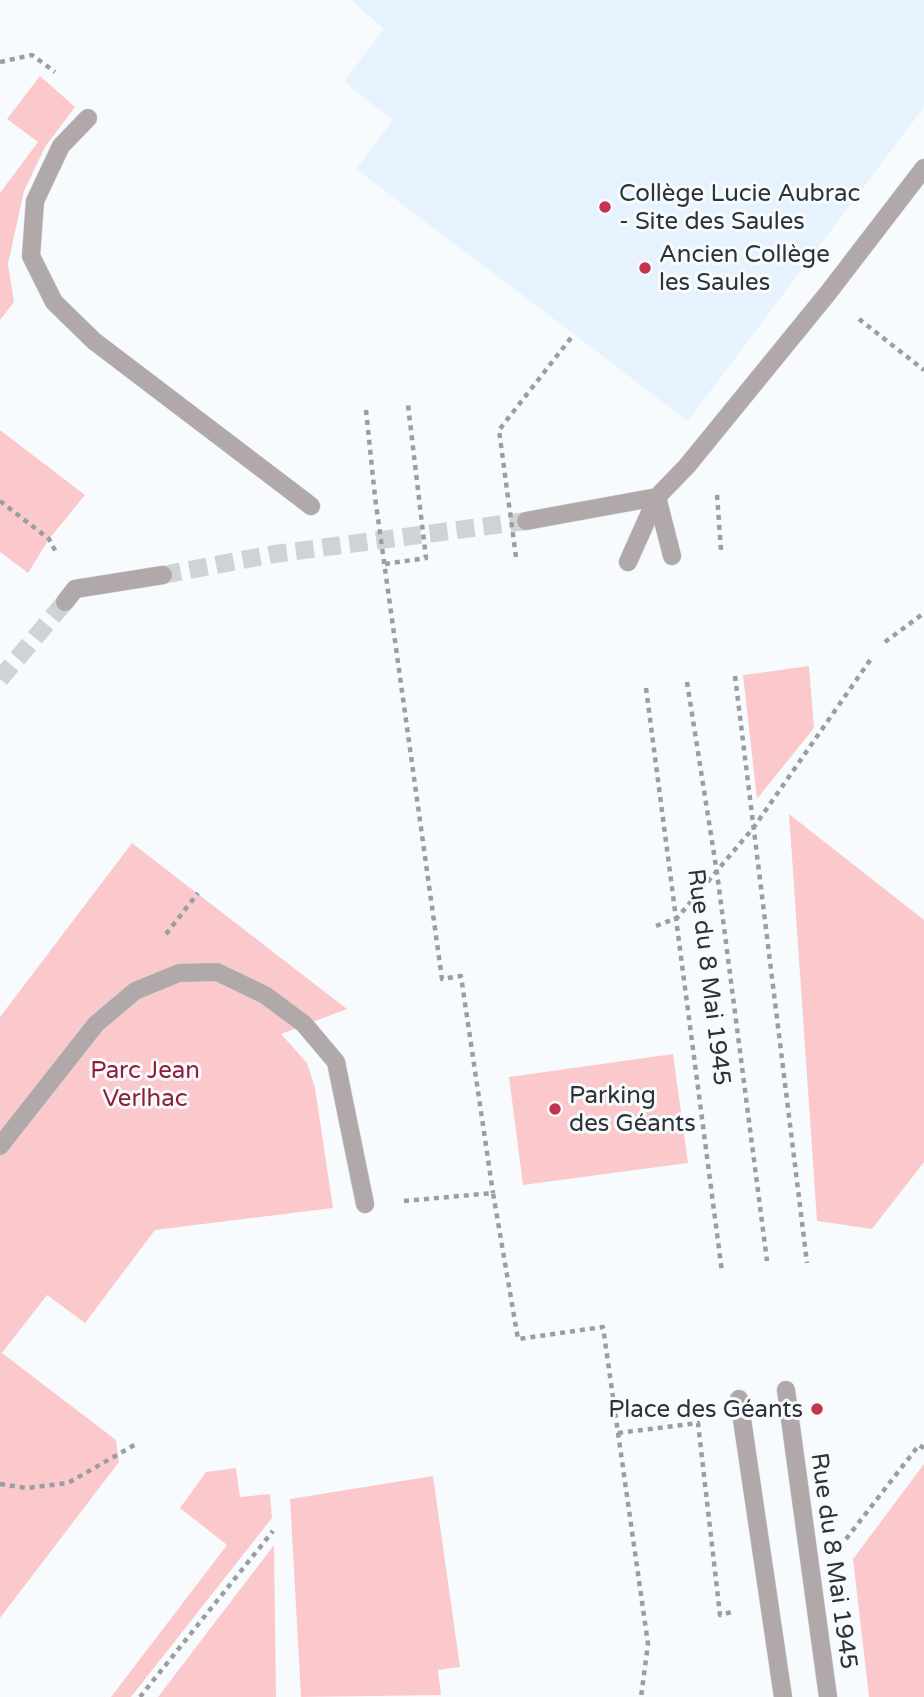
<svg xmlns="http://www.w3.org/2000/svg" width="924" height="1697" font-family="'Varela Round',sans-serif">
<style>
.built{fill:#e6f3fe}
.green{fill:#fbc9cc}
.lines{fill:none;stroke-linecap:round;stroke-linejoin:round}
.street-tunnel{stroke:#cfd3d6;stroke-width:18;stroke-dasharray:18 9;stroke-linecap:butt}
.lane-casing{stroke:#d3d7da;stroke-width:19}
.street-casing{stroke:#d3d7da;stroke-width:19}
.path{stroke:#999ea1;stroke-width:4.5;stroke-dasharray:5 5;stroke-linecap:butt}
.lane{stroke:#b1a8a9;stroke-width:18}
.street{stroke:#b1a8a9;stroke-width:18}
.path-bridge{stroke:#999ea1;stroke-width:4.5;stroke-dasharray:5 5;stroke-linecap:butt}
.poi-dot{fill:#c43451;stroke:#f8fbfe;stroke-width:2.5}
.labels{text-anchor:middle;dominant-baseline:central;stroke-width:6;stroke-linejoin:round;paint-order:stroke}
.poi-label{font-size:24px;fill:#2c3236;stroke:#f8fbfe;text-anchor:start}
.street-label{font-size:24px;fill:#2c3236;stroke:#f8fbfe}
.park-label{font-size:24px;fill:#8f1f37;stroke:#f8fbfe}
</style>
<rect width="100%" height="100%" fill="#f8fbfe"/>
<polygon class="built" points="351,0 924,0 924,107 688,421 356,169 393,120 344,82 384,29"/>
<g class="green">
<polygon points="40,76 75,107 45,147 24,191 8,264 14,302 0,320 0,193 38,142 7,119"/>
<polygon points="0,430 85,495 49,539 28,573 0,552"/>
<polygon points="809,666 814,728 757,799 743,675"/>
<polygon points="789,814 924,920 924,1162 872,1229 817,1221"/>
<polygon points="132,843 347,1009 281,1034 307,1063 315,1088 333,1208 155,1230 85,1323 47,1295 2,1353 116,1440 119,1462 0,1618 0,1017"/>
<polygon points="673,1054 688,1163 523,1185 509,1077"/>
<polygon points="924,1464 924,1697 869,1697 853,1559"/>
<polygon points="236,1468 240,1497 270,1494 272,1518 131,1697 111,1697 227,1545 180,1508 206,1472"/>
<polygon points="433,1476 460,1667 438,1670 441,1695 301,1697 290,1499"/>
<polygon points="274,1545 276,1697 158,1697"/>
</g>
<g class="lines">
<g class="street-tunnel">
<polyline points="163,575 274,554 526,521"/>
<polyline points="0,679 65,602"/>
</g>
<defs>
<g id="lane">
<polyline points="88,118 61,146 35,201 31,256 54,302 94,341 311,506"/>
<polyline points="657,497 672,556"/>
<polyline points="628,562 657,497"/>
<polyline points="786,1390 828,1697"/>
<polyline points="739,1399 783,1697"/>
</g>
<g id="street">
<polyline points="526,521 657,497 687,466 828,293 924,168"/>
<polyline points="65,602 75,589 163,575"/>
<polyline points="0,1146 96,1024 135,991 179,973 217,972 265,995 304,1024 336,1062 365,1204"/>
</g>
</defs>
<use href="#lane" class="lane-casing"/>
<use href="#street" class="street-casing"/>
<g class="path">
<polyline points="0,62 32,55 55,72"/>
<polyline points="859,319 924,370"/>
<polyline points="366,410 375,497 442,979 461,976 493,1193"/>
<polyline points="717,495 721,550"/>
<polyline points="0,501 49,539 57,554"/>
<polyline points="385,564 426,558 408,405"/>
<polyline points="885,642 924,613"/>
<polyline points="735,676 807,1263"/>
<polyline points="687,682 717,873 767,1261"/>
<polyline points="646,688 722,1272"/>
<polyline points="656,926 677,918 754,827 873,656"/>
<polyline points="166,934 198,893"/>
<polyline points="404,1201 493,1193 518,1339 603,1327 648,1644 641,1697"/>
<polyline points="618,1433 698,1423 720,1615 732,1612"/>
<polyline points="0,1484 27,1488 68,1483 136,1444"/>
<polyline points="846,1539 919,1445 924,1448"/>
<polyline points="140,1697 273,1531"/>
</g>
<use href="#lane" class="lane"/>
<use href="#street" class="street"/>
<polyline class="path-bridge" points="516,557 499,430 574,334"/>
</g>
<g class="poi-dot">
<circle cx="605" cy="207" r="7"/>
<circle cx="645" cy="268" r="7"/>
<circle cx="555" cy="1109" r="7"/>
<circle cx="817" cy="1409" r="7"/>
</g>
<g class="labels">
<g class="poi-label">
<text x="619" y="193">Collège Lucie Aubrac<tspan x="619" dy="28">- Site des Saules</tspan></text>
<text x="659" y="254">Ancien Collège<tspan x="659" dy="28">les Saules</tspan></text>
<text x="569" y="1095">Parking<tspan x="569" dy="28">des Géants</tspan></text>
<text x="803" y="1409" text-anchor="end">Place des Géants</text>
</g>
<g class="street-label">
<text transform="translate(709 977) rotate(83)">Rue du 8 Mai 1945</text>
<text transform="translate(834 1561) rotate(82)">Rue du 8 Mai 1945</text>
</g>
<g class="park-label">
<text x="145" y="1070">Parc Jean<tspan x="145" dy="28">Verlhac</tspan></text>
</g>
</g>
</svg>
